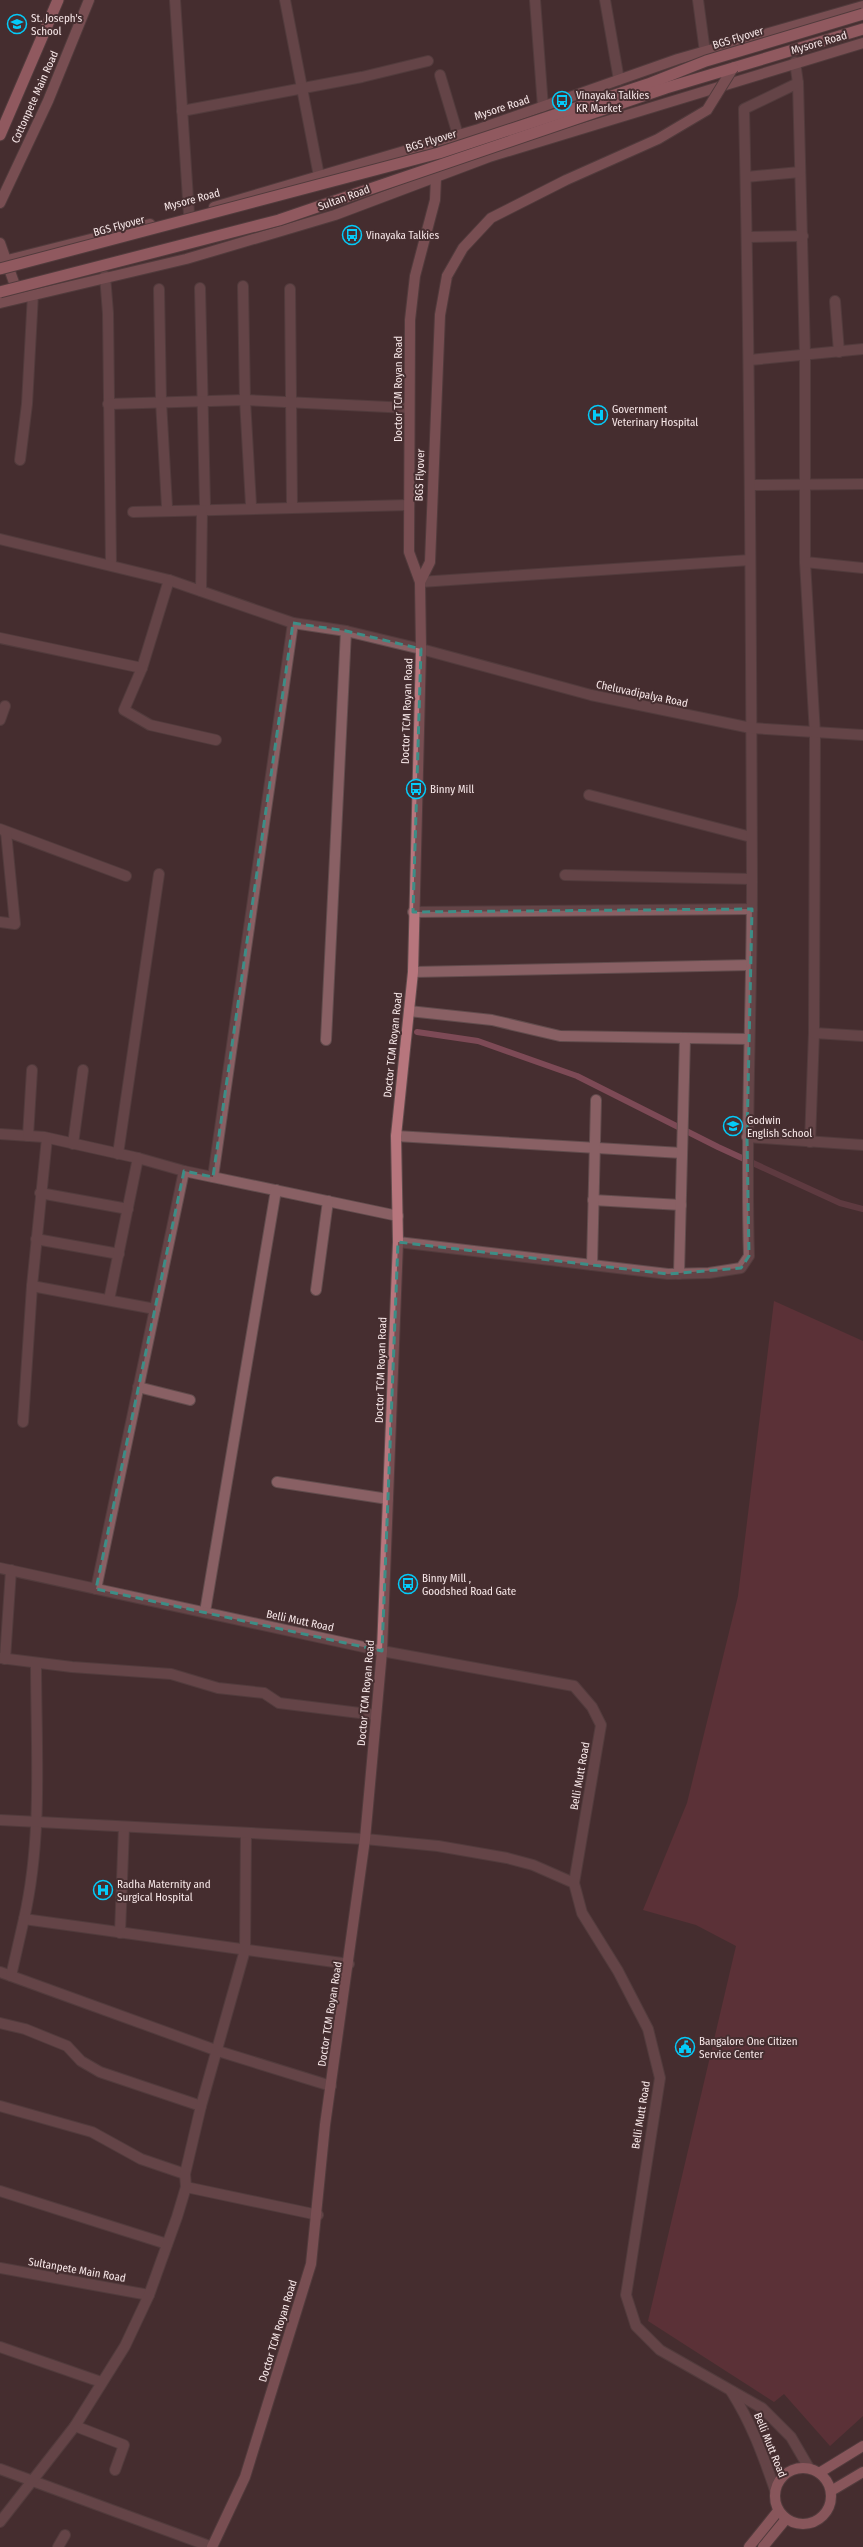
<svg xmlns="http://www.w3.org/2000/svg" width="863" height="2547" font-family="'Fira Sans Condensed',sans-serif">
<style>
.green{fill:#753640}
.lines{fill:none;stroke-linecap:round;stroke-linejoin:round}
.stream{stroke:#7d4a56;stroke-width:6}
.minor-casing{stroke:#624c4d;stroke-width:12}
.tertiary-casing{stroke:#624c4d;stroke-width:12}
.secondary-casing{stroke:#624c4d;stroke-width:12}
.primary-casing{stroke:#624c4d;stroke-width:12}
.trunk-casing{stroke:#624c4d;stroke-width:13}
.minor{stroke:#896064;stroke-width:10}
.tertiary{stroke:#896064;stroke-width:10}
.secondary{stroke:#b7767d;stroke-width:10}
.primary{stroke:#da8791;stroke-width:10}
.trunk{stroke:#ea8e9a;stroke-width:11}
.secondary-bridge-casing{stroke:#624c4d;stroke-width:12;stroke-linecap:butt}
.trunk-bridge-casing{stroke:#624c4d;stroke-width:13;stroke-linecap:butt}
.secondary-bridge{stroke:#b7767d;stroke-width:10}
.trunk-bridge{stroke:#ea8e9a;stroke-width:11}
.marked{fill:none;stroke:#3d8d86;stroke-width:3;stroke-dasharray:8 5;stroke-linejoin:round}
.labels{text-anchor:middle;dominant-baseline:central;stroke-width:4;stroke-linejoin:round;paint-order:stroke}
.poi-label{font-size:11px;fill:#f7e7e8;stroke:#462e30;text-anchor:start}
.street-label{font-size:11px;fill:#f7e7e8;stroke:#462e30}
</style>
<rect width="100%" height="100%" fill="#462e30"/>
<polygon class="green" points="774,1301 863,1341 863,2416 830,2446 784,2394 774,2402 648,2321 736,1946 696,1925 643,1910 687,1803 738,1596"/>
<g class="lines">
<polyline class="stream" points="417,1032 478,1041 577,1076 718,1147 840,1203 863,1209"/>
<defs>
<g id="minor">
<polyline points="175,0 189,214"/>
<polyline points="285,0 319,176"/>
<polyline points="535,0 543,107"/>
<polyline points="605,0 619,80"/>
<polyline points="698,0 705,52"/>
<polyline points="440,75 458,135"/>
<polyline points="798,83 805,355 805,562 815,734 814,1033 810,1142"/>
<polyline points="182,111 362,77 428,61"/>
<polyline points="746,177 800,172"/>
<polyline points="747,237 803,236"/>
<polyline points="105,276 108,313 111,565"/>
<polyline points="243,286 245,400 251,505"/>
<polyline points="200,288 205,505"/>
<polyline points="159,289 161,401 167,507"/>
<polyline points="290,289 292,505"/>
<polyline points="835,301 839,352"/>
<polyline points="750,360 863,349"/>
<polyline points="108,404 245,400 409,408"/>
<polyline points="20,460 27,404 33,294"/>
<polyline points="750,485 863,484"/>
<polyline points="133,512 409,505"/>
<polyline points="0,539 169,580 293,623 346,631 421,649"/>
<polyline points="805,562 863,568"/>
<polyline points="169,580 142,668 124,710 150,725 216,740"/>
<polyline points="420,582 750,560"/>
<polyline points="201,591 202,510"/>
<polyline points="0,638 142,668"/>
<polyline points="0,720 5,706"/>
<polyline points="589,795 751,837"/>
<polyline points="0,829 126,876"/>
<polyline points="565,875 752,879"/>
<polyline points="413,912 752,909"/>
<polyline points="0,922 15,924 6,832"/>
<polyline points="413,972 751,965"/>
<polyline points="409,1011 492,1020 560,1036 748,1039"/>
<polyline points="814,1033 863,1036"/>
<polyline points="326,1040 346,631"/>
<polyline points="0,1134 44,1137 138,1158 184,1171 398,1216"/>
<polyline points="28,1136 32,1070"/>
<polyline points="396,1136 682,1153"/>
<polyline points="747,1137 863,1145"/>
<polyline points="73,1144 83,1070"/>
<polyline points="118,1154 159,874"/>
<polyline points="213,1177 293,623"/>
<polyline points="40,1193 128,1209"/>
<polyline points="593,1200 681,1205"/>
<polyline points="36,1239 119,1254"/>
<path d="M 398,1242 L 668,1274 L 709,1273 L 741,1268 L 749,1256 C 745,1131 752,1006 752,881 C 751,624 750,367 744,109 L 798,83 L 795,62"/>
<polyline points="592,1265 596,1100"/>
<polyline points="679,1274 685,1038"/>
<polyline points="32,1286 155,1309"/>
<polyline points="316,1290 328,1201"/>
<polyline points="109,1300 138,1158"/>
<polyline points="138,1387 190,1400"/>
<polyline points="23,1422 32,1286 47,1138"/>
<polyline points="277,1482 388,1499"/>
<polyline points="96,1589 184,1171"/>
<polyline points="205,1612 276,1190"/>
<polyline points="0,1658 72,1667 171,1674 218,1688 264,1693 279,1703 376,1715"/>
<polyline points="5,1659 11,1570"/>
<path d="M 36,1663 C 36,1748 43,1836 24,1919 L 349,1964"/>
<polyline points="120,1933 124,1827"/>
<polyline points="0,1972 218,2051 331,2086"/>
<polyline points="11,1976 24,1919"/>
<polyline points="0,2023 25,2029 67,2046 81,2061 100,2072 201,2106"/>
<polyline points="0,2106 92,2132 141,2159 185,2174"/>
<polyline points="186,2187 318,2215"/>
<polyline points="0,2191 167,2244"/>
<polyline points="0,2268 149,2295"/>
<polyline points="0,2347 101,2382"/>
<polyline points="75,2426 124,2445 115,2470"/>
<polyline points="0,2469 212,2547"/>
<polyline points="0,2522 75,2426 125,2346 149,2295 177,2217 186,2187 185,2174 201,2106 245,1950 246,1833"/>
<polyline points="58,2547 65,2535"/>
</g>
<g id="tertiary">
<polyline points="421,649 591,695 751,728 863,735"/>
<polyline points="0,1568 382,1651 574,1686 592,1707 601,1725 574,1883 582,1913 618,1971 648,2029 660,2078 626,2295 636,2326 660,2350 762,2408 791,2437 809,2468"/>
<polyline points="0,1820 365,1839 438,1846 507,1858 533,1865 574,1883"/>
<path d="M 731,2391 C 751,2422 763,2455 775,2490"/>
</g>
<g id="secondary">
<polyline points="0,203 48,101 89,0"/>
<polyline points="214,207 479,129 678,59 863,6"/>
<polyline points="0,243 18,294"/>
<polyline points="0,262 150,224"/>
<polyline points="0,303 186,259 335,215 489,157 863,43"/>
<polyline points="420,582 430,562 440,315 447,276"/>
<polyline points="212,2547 245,2477 311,2264 325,2125 365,1839 382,1651 398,1242 396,1136 413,972 421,649 420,582 409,552 410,320 415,276 435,200 436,177 429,143"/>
</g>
<g id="primary">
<circle cx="803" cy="2496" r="28"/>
<polyline points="819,2473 863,2446"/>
<polyline points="831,2491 863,2472"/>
<polyline points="749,2547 778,2511"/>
<polyline points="763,2547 786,2519"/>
</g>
<g id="trunk">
<polyline points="733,68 863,29"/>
<polyline points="0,135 58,0"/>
</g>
</defs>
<use href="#minor" class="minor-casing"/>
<use href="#tertiary" class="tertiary-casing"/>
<use href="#secondary" class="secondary-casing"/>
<use href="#primary" class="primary-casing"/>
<use href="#trunk" class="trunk-casing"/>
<use href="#minor" class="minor"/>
<use href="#tertiary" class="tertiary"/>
<use href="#secondary" class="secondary"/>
<use href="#primary" class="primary"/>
<use href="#trunk" class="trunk"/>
<defs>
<polyline id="secondary-bridge" points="447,276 463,248 491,218 566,180 658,139 707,110 733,68"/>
<g id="trunk-bridge">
<polyline points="0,269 439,153 648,84 706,61 863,14"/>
<polyline points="0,292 279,220 666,88 733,68"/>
</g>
</defs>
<use href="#secondary-bridge" class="secondary-bridge-casing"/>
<use href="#trunk-bridge" class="trunk-bridge-casing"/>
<use href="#secondary-bridge" class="secondary-bridge"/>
<use href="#trunk-bridge" class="trunk-bridge"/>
</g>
<path d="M0 0H863V2547H0ZM 293,623 L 346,631 L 421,649 L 413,912 L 752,909 L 747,1137 L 749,1256 L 741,1268 L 668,1274 L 398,1242 L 382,1651 L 96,1589 L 184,1171 L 213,1177 Z" fill="#462e30" fill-opacity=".55" fill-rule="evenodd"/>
<path class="marked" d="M 293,623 L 346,631 L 421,649 L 413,912 L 752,909 L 747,1137 L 749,1256 L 741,1268 L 668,1274 L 398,1242 L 382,1651 L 96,1589 L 184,1171 L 213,1177 Z"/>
<defs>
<symbol id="school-ring" viewBox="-11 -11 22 22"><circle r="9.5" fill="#462e30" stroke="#04cbf9" stroke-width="1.5"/><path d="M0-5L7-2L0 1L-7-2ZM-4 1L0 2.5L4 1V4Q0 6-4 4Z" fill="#04cbf9"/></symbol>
<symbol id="bus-ring" viewBox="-11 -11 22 22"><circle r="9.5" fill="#462e30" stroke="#04cbf9" stroke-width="1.5"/><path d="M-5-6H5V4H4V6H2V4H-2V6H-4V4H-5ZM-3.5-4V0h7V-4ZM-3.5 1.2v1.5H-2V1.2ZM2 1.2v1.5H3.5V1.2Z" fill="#04cbf9"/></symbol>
<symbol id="hospital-ring" viewBox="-11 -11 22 22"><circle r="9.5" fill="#462e30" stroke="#04cbf9" stroke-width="1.5"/><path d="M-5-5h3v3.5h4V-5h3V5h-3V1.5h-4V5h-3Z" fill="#04cbf9"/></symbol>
<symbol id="civic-ring" viewBox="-11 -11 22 22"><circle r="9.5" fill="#462e30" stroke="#04cbf9" stroke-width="1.5"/><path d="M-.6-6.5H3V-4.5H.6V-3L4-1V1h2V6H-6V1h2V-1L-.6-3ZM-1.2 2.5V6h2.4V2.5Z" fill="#04cbf9"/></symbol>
</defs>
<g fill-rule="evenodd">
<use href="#school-ring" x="6" y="13" width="22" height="22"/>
<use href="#bus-ring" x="551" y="90" width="22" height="22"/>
<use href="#bus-ring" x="341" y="224" width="22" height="22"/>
<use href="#hospital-ring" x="587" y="404" width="22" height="22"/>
<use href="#bus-ring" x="405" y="778" width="22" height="22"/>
<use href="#school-ring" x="722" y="1115" width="22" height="22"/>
<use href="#bus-ring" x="397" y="1573" width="22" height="22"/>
<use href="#hospital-ring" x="92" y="1879" width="22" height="22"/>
<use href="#civic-ring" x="674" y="2036" width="22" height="22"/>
</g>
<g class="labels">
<g class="poi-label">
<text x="31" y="18">St. Joseph's<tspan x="31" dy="13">School</tspan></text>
<text x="576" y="95">Vinayaka Talkies<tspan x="576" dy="13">KR Market</tspan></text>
<text x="366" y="235">Vinayaka Talkies</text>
<text x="612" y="409">Government<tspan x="612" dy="13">Veterinary Hospital</tspan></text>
<text x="430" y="789">Binny Mill</text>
<text x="747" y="1120">Godwin<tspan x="747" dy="13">English School</tspan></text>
<text x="422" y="1578">Binny Mill ,<tspan x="422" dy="13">Goodshed Road Gate</tspan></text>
<text x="117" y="1884">Radha Maternity and<tspan x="117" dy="13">Surgical Hospital</tspan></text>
<text x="699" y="2041">Bangalore One Citizen<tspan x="699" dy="13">Service Center</tspan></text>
</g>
<g class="street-label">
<text transform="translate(738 38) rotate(-17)">BGS Flyover</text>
<text transform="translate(819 43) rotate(-16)">Mysore Road</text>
<text transform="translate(35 97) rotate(-66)">Cottonpete Main Road</text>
<text transform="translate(502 108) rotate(-18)">Mysore Road</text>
<text transform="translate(431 141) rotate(-17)">BGS Flyover</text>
<text transform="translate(344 198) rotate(-20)">Sultan Road</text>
<text transform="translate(192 200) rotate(-15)">Mysore Road</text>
<text transform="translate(119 226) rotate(-15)">BGS Flyover</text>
<text transform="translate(398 389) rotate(-90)">Doctor TCM Royan Road</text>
<text transform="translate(420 475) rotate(-88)">BGS Flyover</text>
<text transform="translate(642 694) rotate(12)">Cheluvadipalya Road</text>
<text transform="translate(407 711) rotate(-88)">Doctor TCM Royan Road</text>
<text transform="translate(393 1045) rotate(-84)">Doctor TCM Royan Road</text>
<text transform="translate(381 1370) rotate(-88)">Doctor TCM Royan Road</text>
<text transform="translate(300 1621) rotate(12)">Belli Mutt Road</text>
<text transform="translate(366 1693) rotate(-85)">Doctor TCM Royan Road</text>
<text transform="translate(580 1776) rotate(-80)">Belli Mutt Road</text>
<text transform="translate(330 2014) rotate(-81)">Doctor TCM Royan Road</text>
<text transform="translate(641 2115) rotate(-81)">Belli Mutt Road</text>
<text transform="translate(77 2270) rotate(10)">Sultanpete Main Road</text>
<text transform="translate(278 2331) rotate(-73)">Doctor TCM Royan Road</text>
<text transform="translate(770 2445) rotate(68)">Belli Mutt Road</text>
</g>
</g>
</svg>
